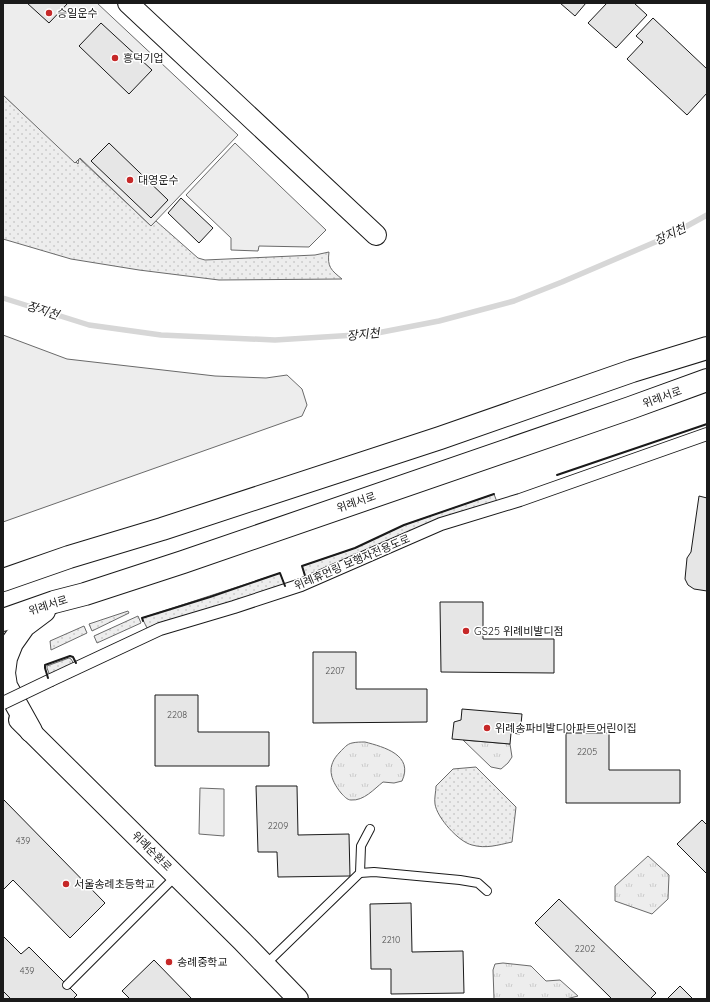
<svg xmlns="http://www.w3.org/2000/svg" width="710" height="1002" font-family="Quicksand,'Noto Sans KR',sans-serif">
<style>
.grass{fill:url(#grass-dots);stroke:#6a6a6a}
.park{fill:url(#park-tufts);stroke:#6a6a6a}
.built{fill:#ededed;stroke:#6a6a6a}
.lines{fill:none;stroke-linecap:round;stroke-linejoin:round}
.stream{stroke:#d7d7d7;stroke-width:5.5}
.building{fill:#e6e6e6;stroke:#1a1a1a}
.service-casing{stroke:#1a1a1a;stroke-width:10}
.pedestrian-casing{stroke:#1a1a1a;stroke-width:14}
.tertiary-casing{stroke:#1a1a1a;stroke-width:22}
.primary-casing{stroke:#1a1a1a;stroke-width:24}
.service{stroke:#fff;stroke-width:8}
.pedestrian{stroke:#fff;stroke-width:12}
.tertiary{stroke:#fff;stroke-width:20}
.primary{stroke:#fff;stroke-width:22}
.pedestrian-bridge-casing{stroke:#1a1a1a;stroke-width:14;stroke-linecap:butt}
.pedestrian-bridge{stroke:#fff;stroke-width:12}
.wall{stroke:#1a1a1a;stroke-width:2}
.poi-dot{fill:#c62828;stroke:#fff;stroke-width:1.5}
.labels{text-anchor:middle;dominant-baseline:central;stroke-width:3;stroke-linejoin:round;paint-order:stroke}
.number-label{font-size:9px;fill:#4d4d4d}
.poi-label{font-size:11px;fill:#1a1a1a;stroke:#fff;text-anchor:start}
.street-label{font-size:11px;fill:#1a1a1a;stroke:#fff}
.water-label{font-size:12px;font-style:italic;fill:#1a1a1a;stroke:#fff}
</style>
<defs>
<pattern id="grass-dots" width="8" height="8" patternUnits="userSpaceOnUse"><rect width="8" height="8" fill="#ededed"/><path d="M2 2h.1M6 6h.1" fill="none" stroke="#cbcbcb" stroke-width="1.8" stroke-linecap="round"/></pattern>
<pattern id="park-tufts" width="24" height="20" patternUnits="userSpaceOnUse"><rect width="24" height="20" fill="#ededed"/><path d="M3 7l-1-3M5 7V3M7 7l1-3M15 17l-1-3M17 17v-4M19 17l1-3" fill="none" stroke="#cbcbcb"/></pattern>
</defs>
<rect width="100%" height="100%" fill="#fff"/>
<g class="grass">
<path d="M 3,95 L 78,164 L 79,158 L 151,226 L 156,221 L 198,258 L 205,260 L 315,255 L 329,252 C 327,267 331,270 342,279 L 219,280 L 139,270 L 71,259 L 3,239 Z"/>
<polygon points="494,494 497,502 306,579 302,566 355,548 404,525"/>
<polygon points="280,573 285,586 225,605 165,621 147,628 142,618"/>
<polygon points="128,611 129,613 92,631 89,624"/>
<polygon points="138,616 141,623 97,643 94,636"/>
<polygon points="84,626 87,633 51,650 50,641"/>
<polygon points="69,658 71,659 74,664 50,676 47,668 47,666"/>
<path d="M 476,767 L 516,807 L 512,842 C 498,845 486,849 472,845 C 459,842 437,818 435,804 C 434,799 436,791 436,786 L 453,769 Z"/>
</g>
<g class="park">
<polygon points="463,740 510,744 512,757 508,763 501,769 491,767"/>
<path d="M 365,742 C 384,747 414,755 402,781 L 394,783 L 383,782 C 374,789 364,801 351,800 C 347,800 344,796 341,793 C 330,779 326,766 340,752 C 344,748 347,744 352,743 C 356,742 361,742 365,742 Z"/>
<polygon points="648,856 669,875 668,899 652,914 615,901 615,886"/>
<polygon points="503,963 531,966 546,981 560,980 578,996 566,999 494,999 493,970 495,964"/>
</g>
<g class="built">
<polygon points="3,3 97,3 238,135 151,226 80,158 75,163 3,95"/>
<polygon points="235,143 326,230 309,247 259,246 258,251 231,250 231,238 186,195"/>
<polygon points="3,335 67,359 215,376 266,378 287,375 302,389 307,405 302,416 3,522"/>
<polygon points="200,788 224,789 224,836 199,834"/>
</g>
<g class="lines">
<polyline class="stream" points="3,298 89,325 161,335 275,340 372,334 439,321 514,301 562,282 667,237 707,215"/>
</g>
<g class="building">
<polygon points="27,3 68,3 49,23"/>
<polygon points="560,3 586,3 575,16"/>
<polygon points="607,3 634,3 647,15 616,48 588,23"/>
<polygon points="653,18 707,69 707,93 687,115 627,59 643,42 636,36"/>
<polygon points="101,23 152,70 129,94 79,46"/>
<polygon points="109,143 168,200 151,218 91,161"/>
<polygon points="181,198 213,228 199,243 168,213"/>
<polygon points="699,496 707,498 707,591 694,589 688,585 685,579 687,558 691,552"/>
<polygon points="440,602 483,602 483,639 554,639 554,673 441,672"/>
<polygon points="313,652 356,652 356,689 427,689 427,722 313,723"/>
<polygon points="155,695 198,695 198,732 269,732 269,766 155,766"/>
<polygon points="462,709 522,714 520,734 511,733 510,744 452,739 454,722 461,720"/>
<polygon points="566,733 609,733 609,770 680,770 680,803 566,803"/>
<polygon points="256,786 297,786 298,835 349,834 350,876 278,877 277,852 258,852"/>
<polygon points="3,799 105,903 70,938 13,880 3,890"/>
<polygon points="702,820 707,825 707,874 677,844"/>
<polygon points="559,899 656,993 650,999 612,999 535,923"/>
<polygon points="411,903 412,952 463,951 464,993 391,994 391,969 371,969 370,904"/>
<polygon points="3,936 21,954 29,947 77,995 73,999 11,999 3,991"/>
<polygon points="154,960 192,999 130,999 122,991"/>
<polygon points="680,986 693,999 667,999"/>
<polygon points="3,991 11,999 3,999"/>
</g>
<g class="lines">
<defs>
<g id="service">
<polyline points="360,873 374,872 460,880 478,883 487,891"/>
<polyline points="265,965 360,873 361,846 370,829"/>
<polyline points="67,985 176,876"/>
</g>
<polyline id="pedestrian" points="51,680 160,629 234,607 301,585 441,524 520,500 707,434"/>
<g id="tertiary">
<polyline points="128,3 376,235"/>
<polyline points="19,720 242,941 298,999"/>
</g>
<g id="primary">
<polyline points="3,580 69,557 162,529 440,438 632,371 707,348"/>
<polyline points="3,620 54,602 85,594 183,562 630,408 707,380"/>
<polyline points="31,731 6,686 4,673 6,658 12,643 24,626 44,611"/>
</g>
</defs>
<use href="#service" class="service-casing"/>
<use href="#pedestrian" class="pedestrian-casing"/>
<use href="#tertiary" class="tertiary-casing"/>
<use href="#primary" class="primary-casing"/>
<use href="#service" class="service"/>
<use href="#pedestrian" class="pedestrian"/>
<use href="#tertiary" class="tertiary"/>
<use href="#primary" class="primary"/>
<defs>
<polyline id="pedestrian-bridge" points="3,703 51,680"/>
</defs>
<use href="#pedestrian-bridge" class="pedestrian-bridge-casing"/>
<use href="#pedestrian-bridge" class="pedestrian-bridge"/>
<g class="wall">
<polyline points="557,475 707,424"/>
<polyline points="306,579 302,566 355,548 404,525 494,494"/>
<polyline points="143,621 142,618 210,597 280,573 285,586"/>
<polyline points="48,678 45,668 45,665 70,656 73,657 76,663"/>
</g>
</g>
<g class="poi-dot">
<circle cx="49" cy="13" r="4"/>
<circle cx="115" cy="58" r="4"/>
<circle cx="130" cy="180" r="4"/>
<circle cx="466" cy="631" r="4"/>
<circle cx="487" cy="728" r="4"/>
<circle cx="66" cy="884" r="4"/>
<circle cx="169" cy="962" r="4"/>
</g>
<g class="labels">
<g class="number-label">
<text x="335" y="670">2207</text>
<text x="177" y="714">2208</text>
<text x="587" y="751">2205</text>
<text x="278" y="825">2209</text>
<text x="23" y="840">439</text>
<text x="391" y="939">2210</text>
<text x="585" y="948">2202</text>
<text x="27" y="970">439</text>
</g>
<g class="poi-label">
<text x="57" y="13">승일운수</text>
<text x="123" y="58">흥덕기업</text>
<text x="138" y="180">대영운수</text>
<text x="474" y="631">GS25 위례비발디점</text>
<text x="495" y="728">위례송파비발디아파트어린이집</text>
<text x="74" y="884">서울송례초등학교</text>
<text x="177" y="962">송례중학교</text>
</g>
<g class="street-label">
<text transform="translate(662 397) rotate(-20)">위례서로</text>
<text transform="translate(356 502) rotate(-19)">위례서로</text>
<text transform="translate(352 562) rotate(-23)">위례휴먼링 보행자전용도로</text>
<text transform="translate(48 605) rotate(-18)">위례서로</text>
<text transform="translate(152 851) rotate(45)">위례순환로</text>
</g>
<g class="water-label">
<text transform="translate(670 234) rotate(-26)">장지천</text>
<text transform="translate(43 310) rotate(18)">장지천</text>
<text transform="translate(363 334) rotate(-6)">장지천</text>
</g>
</g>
<rect width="710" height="1002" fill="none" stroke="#1a1a1a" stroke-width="8"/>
</svg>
